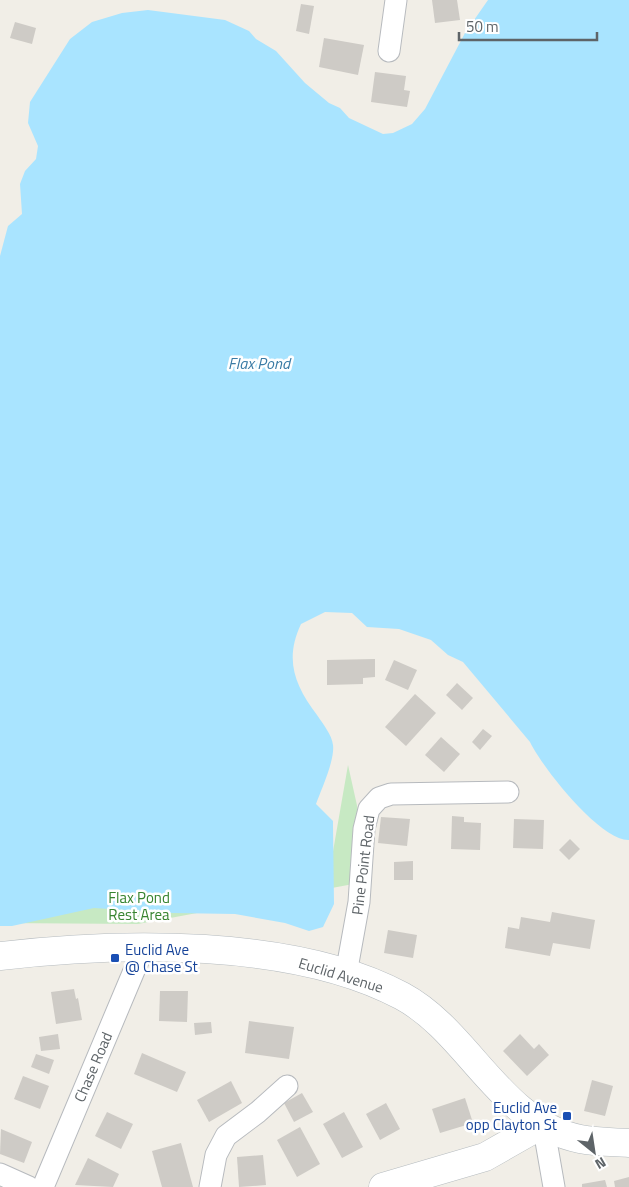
<svg xmlns="http://www.w3.org/2000/svg" width="629" height="1187" font-family="'Titillium Web',sans-serif">
<style>
.green{fill:#c7e9c3}
.water{fill:#a9e4ff}
.building{fill:#cecbc6}
.lines{fill:none;stroke-linecap:round;stroke-linejoin:round}
.street-casing{stroke:#b7babe;stroke-width:23}
.secondary-casing{stroke:#b5bbbf;stroke-width:29}
.street{stroke:#fff;stroke-width:21}
.secondary{stroke:#fff;stroke-width:28}
.transit-dot{fill:#1a4fb4;stroke:#fff;stroke-width:2}
.labels{text-anchor:middle;dominant-baseline:central;stroke-width:5;stroke-linejoin:round;paint-order:stroke}
.street-label{font-size:15px;fill:#5e6468;stroke:#fff}
.park-label{font-size:15px;fill:#378430;stroke:#fff}
.transit-label{font-size:15px;fill:#164399;stroke:#fff;text-anchor:start}
.water-label{font-size:16px;font-style:italic;fill:#3a7ba5;stroke:#fff}
</style>
<rect width="100%" height="100%" fill="#f1eee7"/>
<polygon class="green" points="348,765 366,846 364,882 138,924 0,923 0,888 327,886"/>
<path class="water" d="M 488,0 L 629,0 L 629,840 C 600,841 542,767 530,742 L 463,662 L 448,655 L 431,640 L 399,629 L 367,627 L 352,613 L 325,612 L 301,624 C 284,660 295,686 317,715 C 323,724 332,735 333,745 C 335,760 321,790 316,804 L 333,821 L 333,826 L 334,904 L 323,927 L 309,931 L 285,923 L 235,914 L 173,913 L 94,908 L 12,926 L 0,926 L 0,256 L 8,226 L 22,214 L 20,184 L 25,171 L 36,159 L 38,146 L 28,123 L 30,102 L 70,39 L 92,22 L 122,13 L 148,10 L 225,20 L 249,31 L 256,39 L 276,51 L 305,83 L 329,103 L 340,108 L 349,118 L 383,134 L 393,133 L 412,124 L 425,109 L 465,33 Z"/>
<g class="building">
<polygon points="432,0 457,0 460,20 435,23"/>
<polygon points="301,4 314,6 309,34 296,31"/>
<polygon points="15,22 36,28 32,44 10,38"/>
<polygon points="324,38 364,45 358,75 319,67"/>
<polygon points="375,72 406,76 404,90 410,91 407,107 371,102"/>
<polygon points="375,659 375,677 363,678 363,684 327,685 327,660"/>
<polygon points="394,660 417,670 408,690 385,680"/>
<polygon points="457,683 473,698 462,710 446,695"/>
<polygon points="415,694 436,713 406,746 385,727"/>
<polygon points="483,729 492,736 480,750 472,742"/>
<polygon points="441,737 460,754 444,772 425,755"/>
<polygon points="452,816 464,817 464,822 481,823 480,850 451,849"/>
<polygon points="381,817 410,819 407,846 378,843"/>
<polygon points="514,819 544,820 543,849 513,848"/>
<polygon points="570,839 580,849 569,860 559,850"/>
<polygon points="413,861 413,880 394,880 394,862"/>
<polygon points="552,912 595,920 590,949 553,943 550,956 505,948 508,927 519,929 521,917 550,922"/>
<polygon points="388,930 417,935 413,958 384,953"/>
<polygon points="74,989 76,999 78,998 82,1020 56,1024 51,992"/>
<polygon points="160,991 188,991 187,1022 159,1021"/>
<polygon points="249,1021 294,1027 289,1059 245,1053"/>
<polygon points="211,1022 212,1033 195,1035 194,1023"/>
<polygon points="58,1034 60,1049 41,1051 39,1037"/>
<polygon points="520,1034 534,1049 539,1044 549,1055 527,1076 503,1051"/>
<polygon points="142,1053 186,1072 177,1092 134,1074"/>
<polygon points="36,1054 54,1060 49,1074 31,1067"/>
<polygon points="23,1076 49,1086 40,1109 14,1099"/>
<polygon points="592,1080 613,1086 605,1116 584,1111"/>
<polygon points="231,1081 242,1103 209,1122 197,1100"/>
<polygon points="302,1093 313,1112 294,1122 284,1103"/>
<polygon points="465,1098 473,1123 440,1133 432,1109"/>
<polygon points="386,1103 400,1129 380,1140 366,1114"/>
<polygon points="107,1112 133,1124 121,1149 95,1136"/>
<polygon points="344,1112 363,1147 342,1158 323,1124"/>
<polygon points="300,1127 320,1164 297,1177 277,1140"/>
<polygon points="1,1129 32,1142 24,1163 0,1154"/>
<polygon points="181,1143 193,1187 162,1187 152,1151"/>
<polygon points="263,1155 266,1185 239,1187 237,1157"/>
<polygon points="88,1158 119,1174 113,1187 75,1185"/>
<polygon points="629,1177 629,1187 615,1187 614,1181"/>
<polygon points="605,1180 607,1187 582,1187 582,1184"/>
</g>
<g class="lines">
<defs>
<g id="street">
<polyline points="389,51 396,0"/>
<polyline points="346,974 359,902 364,829 369,809 379,798 391,794 508,792"/>
<polyline points="543,1124 554,1187"/>
<polyline points="0,1174 29,1187"/>
<polyline points="43,1187 144,947"/>
<polyline points="210,1187 216,1155 226,1136 258,1112 287,1086"/>
</g>
<g id="secondary">
<path d="M 0,956 C 119,942 294,938 402,996 C 469,1032 500,1123 580,1139 C 596,1142 613,1142 629,1143"/>
<polyline points="383,1187 485,1157 543,1124"/>
</g>
</defs>
<use href="#street" class="street-casing"/>
<use href="#secondary" class="secondary-casing"/>
<use href="#street" class="street"/>
<use href="#secondary" class="secondary"/>
</g>
<g class="transit-dot">
<rect x="110" y="953" width="10" height="10" rx="2.5"/>
<rect x="562" y="1111" width="10" height="10" rx="2.5"/>
</g>
<g class="labels">
<g class="street-label">
<text transform="translate(363 865) rotate(-83)">Pine Point Road</text>
<text transform="translate(341 975) rotate(17)">Euclid Avenue</text>
<text transform="translate(93 1067) rotate(-67)">Chase Road</text>
</g>
<g class="park-label">
<text x="139" y="897">Flax Pond<tspan x="139" dy="17">Rest Area</tspan></text>
</g>
<g class="transit-label">
<text x="125" y="949">Euclid Ave<tspan x="125" dy="17">@ Chase St</tspan></text>
<text x="557" y="1107" text-anchor="end">Euclid Ave<tspan x="557" dy="17">opp Clayton St</tspan></text>
</g>
<g class="water-label">
<text x="259" y="363">Flax Pond</text>
</g>
</g>
<g transform="translate(594 1152) rotate(150)" stroke="#ffffff" stroke-width="4" paint-order="stroke">
<path d="M0-4L9 19L0 12L-9 19Z" fill="#5e6468"/>
<text y="-8" font-size="14" font-weight="bold" text-anchor="middle" fill="#5e6468">N</text>
</g>
<path d="M459 32v8h138v-8" fill="none" stroke="#5e6468" stroke-width="2.5"/>
<text x="466" y="32" font-size="15" fill="#5e6468" stroke="#ffffff" stroke-width="4" paint-order="stroke">50 m</text>
</svg>
